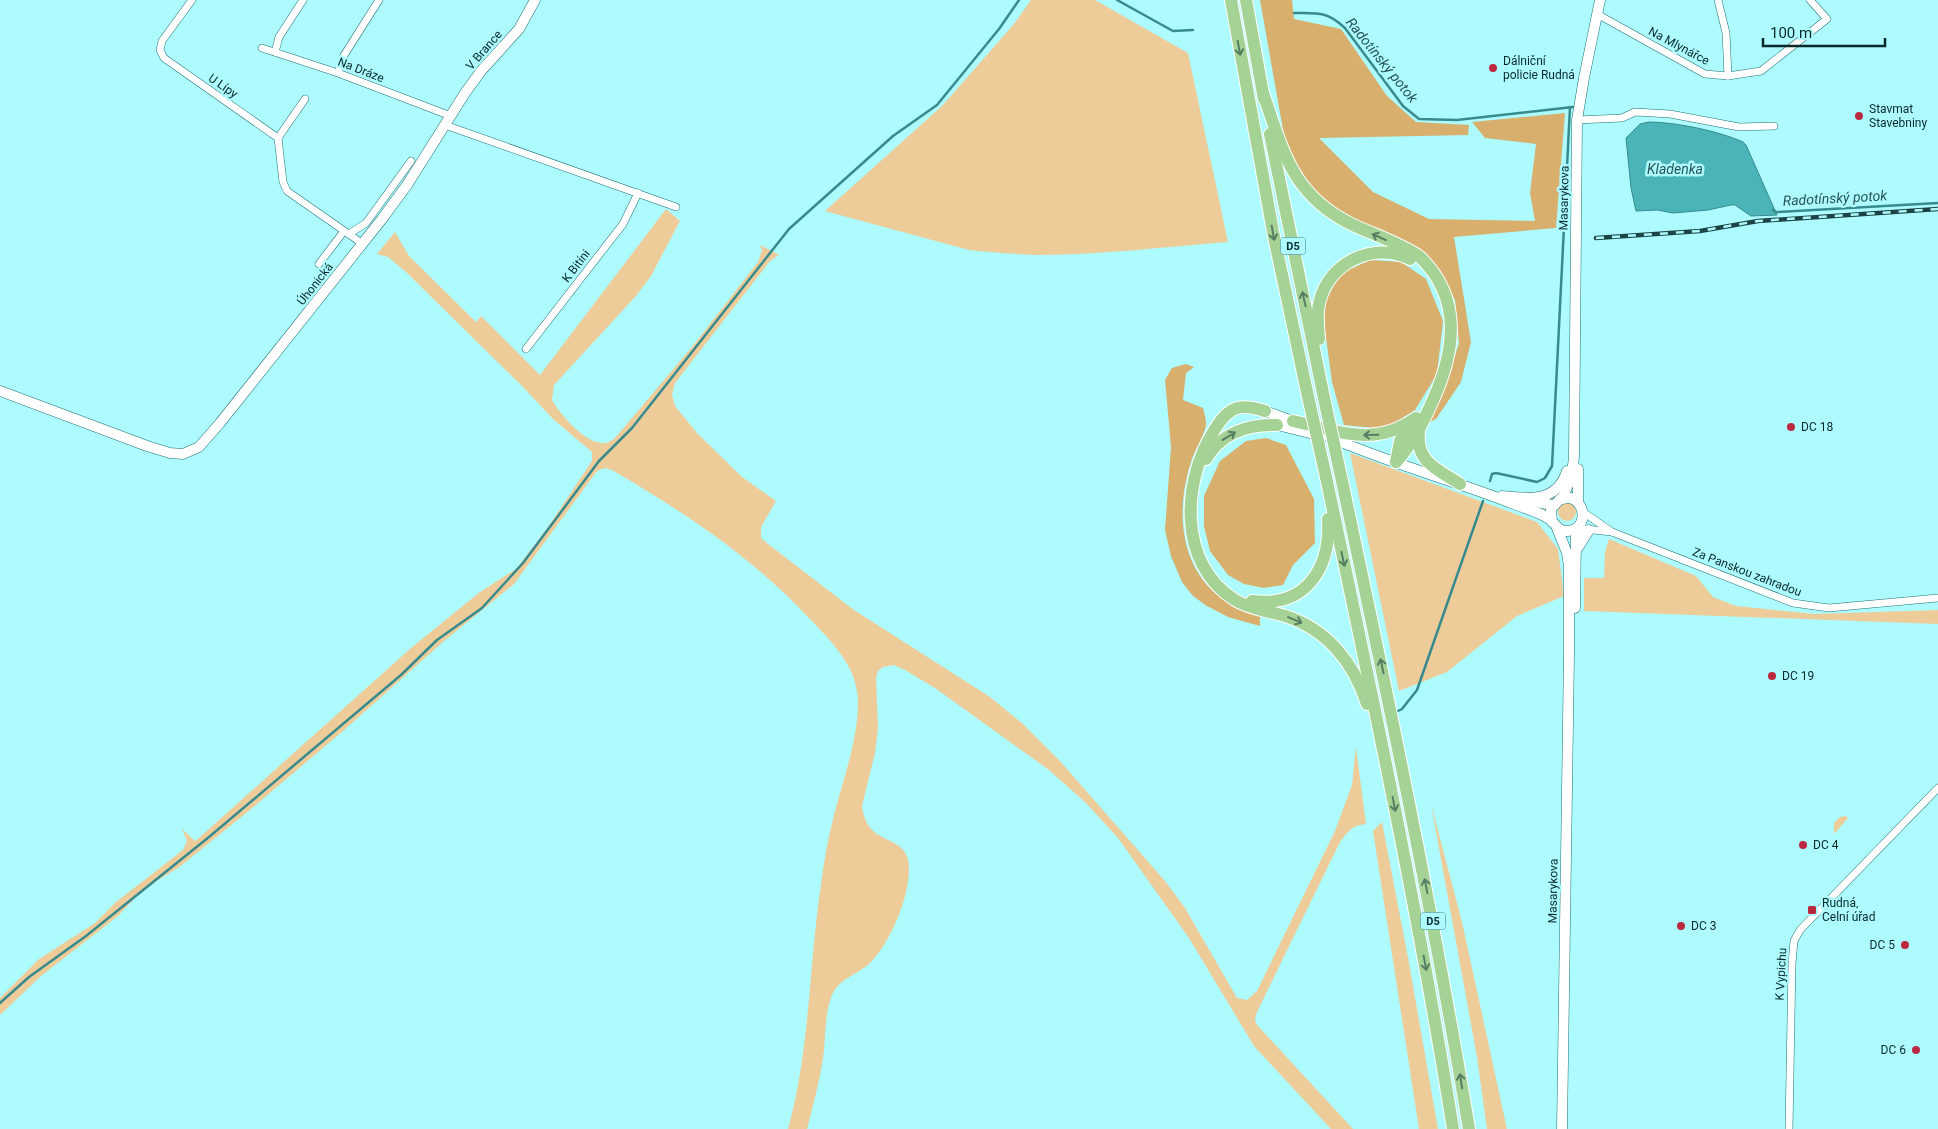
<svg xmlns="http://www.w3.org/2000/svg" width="1938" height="1129" font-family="Roboto,sans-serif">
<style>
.green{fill:#ec9}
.forest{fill:#d8af6d}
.water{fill:#4bb4b8;stroke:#378b8e}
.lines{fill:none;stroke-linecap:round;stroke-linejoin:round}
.stream{stroke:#378b8e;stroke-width:2.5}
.street-casing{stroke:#1e7274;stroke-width:8}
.secondary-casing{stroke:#1e7274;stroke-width:11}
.highway-casing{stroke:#fff;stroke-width:14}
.street{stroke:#fff;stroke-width:7}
.secondary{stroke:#fff;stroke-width:10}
.highway{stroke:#a5d396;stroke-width:12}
.rail-casing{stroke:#1c4445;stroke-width:4.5}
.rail{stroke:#adfbfe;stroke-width:2.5;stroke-dasharray:8;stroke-linecap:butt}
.highway-bridge-casing{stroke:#fff;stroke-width:14;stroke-linecap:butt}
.highway-bridge{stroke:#a5d396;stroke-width:12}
.oneway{stroke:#567e60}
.poi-dot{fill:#ba293f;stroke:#adfbfe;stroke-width:2}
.labels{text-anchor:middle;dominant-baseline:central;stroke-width:5;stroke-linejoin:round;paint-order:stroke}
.shield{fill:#adfbfe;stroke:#3a696a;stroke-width:1}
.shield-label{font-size:11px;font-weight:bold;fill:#082a2b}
.street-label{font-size:12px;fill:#082a2b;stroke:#adfbfe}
.poi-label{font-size:12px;fill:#082a2b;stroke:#adfbfe;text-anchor:start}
.water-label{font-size:14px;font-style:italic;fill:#265456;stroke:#adfbfe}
</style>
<rect width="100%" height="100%" fill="#adfbfe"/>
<g class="green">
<path d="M 1031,0 L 1095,0 L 1188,53 L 1228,242 C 1164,247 1098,255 1034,255 C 1012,254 990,252 969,250 L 825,211 L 942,106 L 1014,24 Z"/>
<path d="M 666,209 L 680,221 L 651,276 L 636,296 L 554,385 L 552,400 C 560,414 583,441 601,443 C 607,444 611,441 615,438 L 692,347 L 758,262 L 762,250 L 760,245 L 779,255 L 770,261 L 675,383 L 672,395 L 675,406 L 697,433 L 742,477 L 776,501 L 761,527 L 761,538 L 768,544 L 854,610 L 990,697 L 1023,724 L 1059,760 L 1165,881 L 1185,908 L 1237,998 L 1247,1000 L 1257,991 L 1335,831 L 1352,785 L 1356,747 L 1366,824 C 1352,825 1347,832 1339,844 L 1256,1014 L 1255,1020 L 1257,1025 L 1353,1129 L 1331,1129 L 1254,1046 L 1189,938 L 1118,838 L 1086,803 L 1049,770 L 935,688 L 905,670 L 894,665 L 883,667 L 878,671 L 876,678 L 878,728 L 875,753 L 862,806 C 863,814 866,824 872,830 C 884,842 904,841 908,860 C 914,889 890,945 869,964 C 856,975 839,979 832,995 C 824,1014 826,1038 823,1059 C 819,1083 813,1106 807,1129 L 788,1129 C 810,1050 809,965 821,884 C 824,861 828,838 834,815 C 844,776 858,741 858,700 C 857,666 831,641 809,618 C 752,557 684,512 612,470 L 605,468 L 597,471 L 514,584 L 444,641 L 343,731 L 245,814 L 178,868 L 158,880 L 137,896 L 118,916 L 41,976 L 0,1015 L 0,998 L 39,959 L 95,923 L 116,902 L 183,850 L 187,841 L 182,829 L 195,841 L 200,837 L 411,648 L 480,592 L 516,569 L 548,527 L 592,461 L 592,452 L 553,419 L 523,387 L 406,272 L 388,257 L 377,254 L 395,232 L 409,256 L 476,322 L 481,316 L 540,375 Z"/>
<polygon points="1350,453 1537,522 1558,549 1564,596 1517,616 1447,672 1399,691"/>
<circle cx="1567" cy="512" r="9"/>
<polygon points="1609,539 1696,576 1713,597 1736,606 1814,614 1938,610 1938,624 1584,611 1584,578 1604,578 1605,552"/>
<polygon points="1431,804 1462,922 1507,1129 1487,1129 1477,1057"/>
<polygon points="1840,817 1846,816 1848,818 1834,834 1834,823"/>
<polygon points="1382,822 1409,963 1438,1129 1419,1129 1373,831"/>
</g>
<g class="forest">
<polygon points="1260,0 1292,0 1294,19 1341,29 1387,96 1416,122 1469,125 1468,135 1319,138 1373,192 1429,219 1535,221 1530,193 1536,144 1485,138 1472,122 1565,113 1556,228 1454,237 1471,342 1461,382 1436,419 1430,422 1459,344 1455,300 1445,280 1433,263 1331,208 1307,185 1285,141"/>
<polygon points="1370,260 1401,262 1426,279 1443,321 1437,374 1415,410 1385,429 1344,425 1332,382 1322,308 1340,274"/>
<path d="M 1186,364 L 1194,367 L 1186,373 L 1183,400 L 1203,408 C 1204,413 1206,418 1206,423 C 1206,433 1194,451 1191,462 C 1174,514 1180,579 1235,606 C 1242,610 1252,612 1260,614 L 1260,626 L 1228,617 L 1207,606 L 1193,596 L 1182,582 L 1171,556 L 1165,530 L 1171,447 L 1165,380 L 1172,368 Z"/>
<polygon points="1266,438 1286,445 1314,499 1315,543 1293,565 1283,585 1264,588 1244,584 1228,575 1210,551 1204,526 1204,496 1220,461 1246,441"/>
</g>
<path class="water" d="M 1649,122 C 1675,122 1719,131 1743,142 L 1746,145 L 1777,215 L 1751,216 L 1735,205 L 1731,205 L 1708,210 L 1673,213 L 1657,210 L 1636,211 L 1631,188 L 1626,138 L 1640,124 Z"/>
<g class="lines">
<g class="stream">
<polyline points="1117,0 1173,31 1193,30"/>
<path d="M 1294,13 C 1318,13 1327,11 1345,28 L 1403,106 L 1419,119 L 1457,120 L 1573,107"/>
<polyline points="1773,210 1776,212 1938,203"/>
<polyline points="1490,481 1492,474 1496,473 1537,482 1545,478 1552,466 1570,107"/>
<polyline points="1396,712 1402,709 1417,690 1483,501"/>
<polyline points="0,1003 29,977 86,936 209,837 401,675 437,640 482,608 523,563 599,461 632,428 789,229 893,136 937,105 999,29 1019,0"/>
</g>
<defs>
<g id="street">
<polyline points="192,0 162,41 160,50 164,58 278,138 283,182 287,191 363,244"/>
<polyline points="1718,0 1726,33 1728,76"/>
<polyline points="1597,14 1705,74 1728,76 1761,71 1827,19 1810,0"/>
<polyline points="262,48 338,73 451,116"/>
<polyline points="275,52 279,37 303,0"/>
<polyline points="338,73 343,57 379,0"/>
<polyline points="1577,120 1622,118 1635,112 1670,114 1739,127 1774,126"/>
<polyline points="445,125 676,207"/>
<polyline points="278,138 305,99"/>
<polyline points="349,234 366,223 411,161"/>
<polyline points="319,264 344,231"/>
<polyline points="526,349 623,224 638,193"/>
<polyline points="1583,512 1612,532 1793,603 1829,608 1938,598"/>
<polyline points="1585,529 1612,532"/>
<polyline points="1789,1129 1792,963 1794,941 1800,930 1938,788"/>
</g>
<g id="secondary">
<polyline points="0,391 147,446 170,453 183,454 199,447 220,423 382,219 407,185 465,93 481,71 519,29 535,0"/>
<polyline points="1265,411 1298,423"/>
<polyline points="1277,425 1322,436"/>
<path d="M 1327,436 C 1388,463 1453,480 1514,504 C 1526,509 1544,513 1553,522 C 1557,527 1561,532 1568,531 C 1587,529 1587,504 1571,498 L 1560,499 L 1551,509 L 1552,522"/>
<polyline points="1578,469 1578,502"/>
<path d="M 1502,496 C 1529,499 1557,503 1567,471"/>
<polyline points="1562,499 1572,476 1574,456 1577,120 1584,78 1600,0"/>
<polyline points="1524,500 1553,505"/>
<polyline points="1557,528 1567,553 1569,566 1569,654 1562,1129"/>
<polyline points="1577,549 1589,530"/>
<polyline points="1575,608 1576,537 1578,530"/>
</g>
<g id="highway">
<polyline points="1231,0 1274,237 1307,392"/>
<polyline points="1246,0 1264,99"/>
<path d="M 1263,93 C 1283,151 1292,195 1351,224 C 1374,235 1400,243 1420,257 C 1463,299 1455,351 1433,400 C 1423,423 1413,443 1396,462"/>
<polyline points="1270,134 1324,398"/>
<path d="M 1319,339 C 1318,326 1316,313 1320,300 C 1330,262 1374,241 1410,259"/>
<path d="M 1265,411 C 1240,403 1229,406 1215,429 C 1182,480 1177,564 1235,600 C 1249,609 1269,611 1285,616 C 1327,629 1354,663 1367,704"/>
<path d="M 1293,421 C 1339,431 1374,448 1416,418"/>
<path d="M 1419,432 C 1415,462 1439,470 1460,484"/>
<path d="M 1206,459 C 1221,433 1248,424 1277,425"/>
<polyline points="1396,462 1400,441 1412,423"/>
<path d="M 1326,477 C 1372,694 1418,910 1453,1129"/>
<path d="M 1342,481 C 1388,697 1433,912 1469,1129"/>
<path d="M 1252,601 C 1306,608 1331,568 1328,519"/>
</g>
</defs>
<use href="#street" class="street-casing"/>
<use href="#secondary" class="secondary-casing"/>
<use href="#highway" class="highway-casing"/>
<use href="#street" class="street"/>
<use href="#secondary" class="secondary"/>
<use href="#highway" class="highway"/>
<defs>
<polyline id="rail" points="1596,238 1700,231 1758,221 1938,209"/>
</defs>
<use href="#rail" class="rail-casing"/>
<use href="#rail" class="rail"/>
<defs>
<g id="highway-bridge">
<polyline points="1307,392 1326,477"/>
<polyline points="1324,398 1342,481"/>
</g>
</defs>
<use href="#highway-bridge" class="highway-bridge-casing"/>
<use href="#highway-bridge" class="highway-bridge"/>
</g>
<defs><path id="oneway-shaft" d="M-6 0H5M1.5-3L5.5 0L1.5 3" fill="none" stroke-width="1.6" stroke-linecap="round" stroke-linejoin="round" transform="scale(1.25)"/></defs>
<g class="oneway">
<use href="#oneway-shaft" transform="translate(1239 48) rotate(80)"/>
<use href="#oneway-shaft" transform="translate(1273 233) rotate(80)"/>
<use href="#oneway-shaft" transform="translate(1379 237) rotate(-156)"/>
<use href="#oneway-shaft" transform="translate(1304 299) rotate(-102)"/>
<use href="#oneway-shaft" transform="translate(1371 435) rotate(179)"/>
<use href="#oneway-shaft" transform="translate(1229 436) rotate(-31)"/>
<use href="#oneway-shaft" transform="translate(1343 559) rotate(78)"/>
<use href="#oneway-shaft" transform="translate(1295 620) rotate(23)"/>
<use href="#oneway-shaft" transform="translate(1382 666) rotate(-102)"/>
<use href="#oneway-shaft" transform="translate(1394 804) rotate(79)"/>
<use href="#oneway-shaft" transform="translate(1426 886) rotate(-101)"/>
<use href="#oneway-shaft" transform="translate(1425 963) rotate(79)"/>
<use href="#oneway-shaft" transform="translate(1461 1081) rotate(-99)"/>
</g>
<g class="poi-dot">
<circle cx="1493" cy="68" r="5"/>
<circle cx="1859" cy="116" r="5"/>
<circle cx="1791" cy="427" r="5"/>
<circle cx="1772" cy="676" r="5"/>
<circle cx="1803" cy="845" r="5"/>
<rect x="1807" y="905" width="10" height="10" rx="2.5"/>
<circle cx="1681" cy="926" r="5"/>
<circle cx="1905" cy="945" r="5"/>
<circle cx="1916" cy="1050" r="5"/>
</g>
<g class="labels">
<g class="shield">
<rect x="1280.5" y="237.5" width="25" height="17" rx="4"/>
<rect x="1420.5" y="912.5" width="25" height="17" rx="4"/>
</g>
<g class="shield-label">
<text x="1293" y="246">D5</text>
<text x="1433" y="921">D5</text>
</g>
<g class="street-label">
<text transform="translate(1679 46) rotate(28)">Na Mlynářce</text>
<text transform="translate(484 50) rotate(-49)">V Brance</text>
<text transform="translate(361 70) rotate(21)">Na Dráze</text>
<text transform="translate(223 86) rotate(35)">U Lípy</text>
<text transform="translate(1564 198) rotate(-89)">Masarykova</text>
<text transform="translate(576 266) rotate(-52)">K Bitíni</text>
<text transform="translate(315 284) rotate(-52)">Úhonická</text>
<text transform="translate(1747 572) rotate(21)">Za Panskou zahradou</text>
<text transform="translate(1553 891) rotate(-89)">Masarykova</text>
<text transform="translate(1781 974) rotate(-87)">K Vypichu</text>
</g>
<g class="poi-label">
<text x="1503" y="61">Dálniční<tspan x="1503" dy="14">policie Rudná</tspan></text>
<text x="1869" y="109">Stavmat<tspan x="1869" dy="14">Stavebniny</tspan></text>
<text x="1801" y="427">DC 18</text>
<text x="1782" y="676">DC 19</text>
<text x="1813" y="845">DC 4</text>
<text x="1822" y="903">Rudná,<tspan x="1822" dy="14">Celní úřad</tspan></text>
<text x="1691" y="926">DC 3</text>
<text x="1895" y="945" text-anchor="end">DC 5</text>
<text x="1906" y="1050" text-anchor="end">DC 6</text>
</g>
<g class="water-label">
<text transform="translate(1382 60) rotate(51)">Radotínský potok</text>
<text x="1675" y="169">Kladenka</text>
<text transform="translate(1835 198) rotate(-3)">Radotínský potok</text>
</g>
</g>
<path d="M1763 38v8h122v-8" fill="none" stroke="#082a2b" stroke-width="2.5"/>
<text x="1770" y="38" font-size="15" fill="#082a2b" stroke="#adfbfe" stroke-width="4" paint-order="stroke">100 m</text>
</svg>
